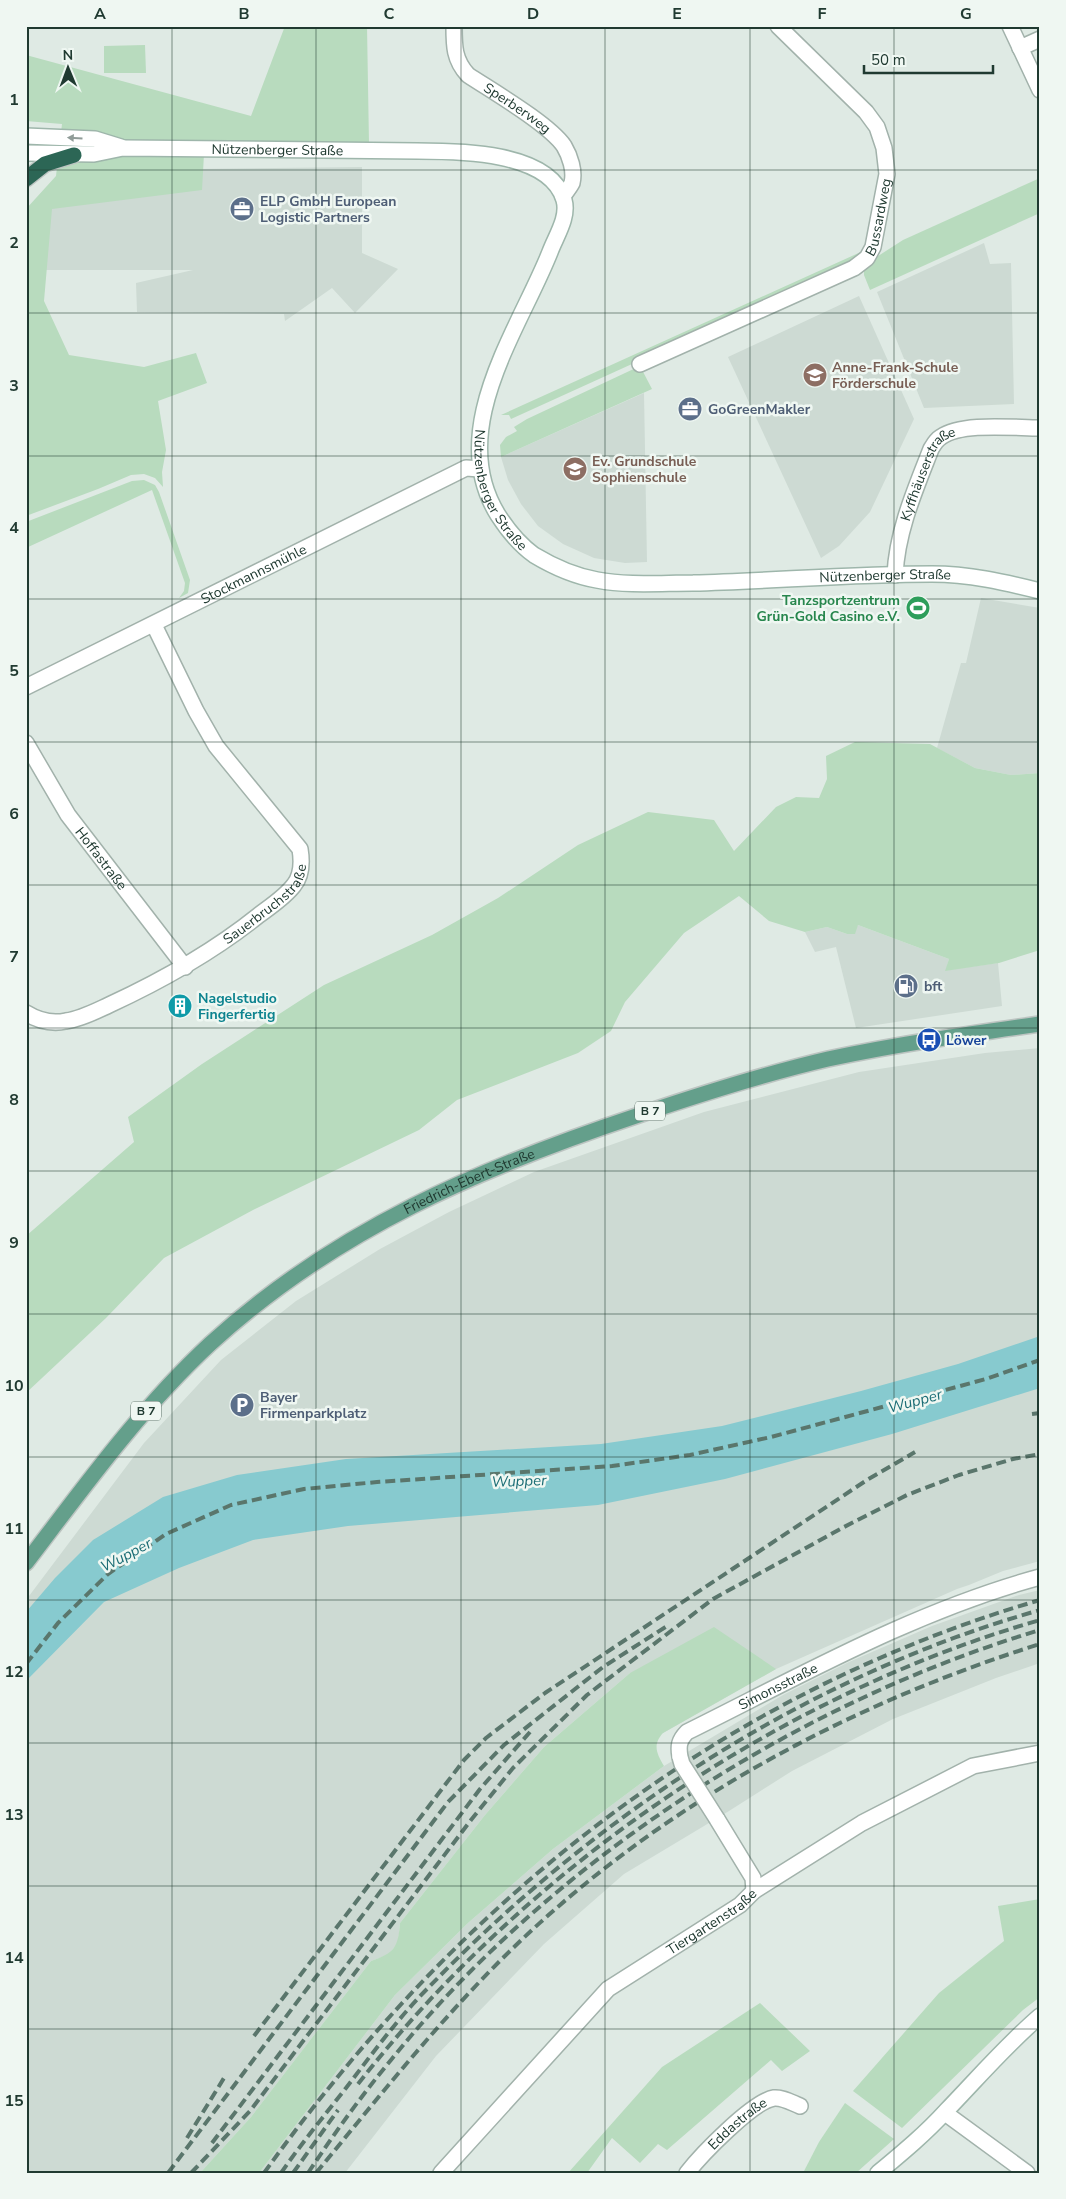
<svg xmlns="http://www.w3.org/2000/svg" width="1066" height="2199" font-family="'Nunito Sans',sans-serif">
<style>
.built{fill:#cddad3}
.green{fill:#b8dbbe}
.water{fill:#87cacf}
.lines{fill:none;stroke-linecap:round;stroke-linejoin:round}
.street-casing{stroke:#a2b2ab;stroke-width:18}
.secondary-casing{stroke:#9eb6ab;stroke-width:18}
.primary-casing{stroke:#bcc4c1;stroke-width:18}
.highway-casing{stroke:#bcc4c1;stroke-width:18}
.street{stroke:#fff;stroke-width:15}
.secondary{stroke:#fff;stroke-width:15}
.primary{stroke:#649f8b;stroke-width:15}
.highway{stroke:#2c6655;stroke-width:15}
.rail{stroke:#5a766c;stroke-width:4;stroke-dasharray:10 5;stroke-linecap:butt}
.street-bridge-casing{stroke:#a2b2ab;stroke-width:18;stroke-linecap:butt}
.street-bridge{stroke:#fff;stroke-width:15}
.oneway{fill:#909c98}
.grid{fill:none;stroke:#203a31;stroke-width:1;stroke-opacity:0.55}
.labels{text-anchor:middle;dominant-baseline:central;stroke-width:5;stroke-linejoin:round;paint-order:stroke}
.shield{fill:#eff7f2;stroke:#5e736b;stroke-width:1}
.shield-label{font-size:12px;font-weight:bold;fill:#203a31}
.street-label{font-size:14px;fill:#203a31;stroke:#eff7f2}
.service-label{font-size:14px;font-weight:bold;fill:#4e5e75;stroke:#eff7f2;text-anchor:start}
.education-label{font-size:14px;font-weight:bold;fill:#785e54;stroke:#eff7f2;text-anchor:start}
.leisure-label{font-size:14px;font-weight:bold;fill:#27864d;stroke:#eff7f2;text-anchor:end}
.culture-label{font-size:14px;font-weight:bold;fill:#0d838f;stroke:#eff7f2;text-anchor:start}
.transit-label{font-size:14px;font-weight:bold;fill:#164399;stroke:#eff7f2;text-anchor:start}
.water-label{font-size:15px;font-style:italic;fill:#1b6d75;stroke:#eff7f2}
.neatline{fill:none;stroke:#203a31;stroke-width:2}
.grid-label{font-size:16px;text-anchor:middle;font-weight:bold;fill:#203a31}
</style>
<rect width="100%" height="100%" fill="#dfeae4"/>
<g class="built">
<polygon points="362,167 362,253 398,269 355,313 332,288 285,321 284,314 137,312 136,283 193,270 46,270 40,211 197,169"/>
<polygon points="984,243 990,264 1011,263 1014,404 924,408 877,292"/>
<polygon points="859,296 914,419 870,512 839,546 821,558 728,357"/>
<polygon points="644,393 647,562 625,563 594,558 563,544 538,526 521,504 508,480 501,457"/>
<polygon points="981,598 1040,608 1040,773 1011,775 975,768 937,748 961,663 966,663"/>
<polygon points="858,925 949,959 946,970 998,963 1002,1006 856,1028 836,947 815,952 805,932 827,927 847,934"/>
<polygon points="1040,1048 1040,1561 1003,1571 969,1585 957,1589 776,1669 663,1733 630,1673 544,1747 485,1815 400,1923 398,1943 388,1955 371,1961 251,2117 200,2173 26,2173 26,1600 144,1443 221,1360 296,1301 380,1249 449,1212 534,1172 704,1112 859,1072 985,1053"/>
<polygon points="1040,1590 1040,1663 996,1678 893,1719 792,1771 729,1811 624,1874 544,1944 436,2056 345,2173 259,2173 395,1995 468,1923 553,1849 664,1766 783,1695 849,1662 932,1626 1019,1595"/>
</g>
<g class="green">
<polygon points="285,26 367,26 369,144 204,154 202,190 52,209 44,301 69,355 144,367 196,353 207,383 158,401 166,450 162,472 163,487 155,478 144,474 131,475 98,489 26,516 26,209 56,176 62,124 26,121 26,55 251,116"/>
<polygon points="145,45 146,73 104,73 104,46"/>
<polygon points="1040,178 1040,213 870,290 864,275 864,267 875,258 903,240"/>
<polygon points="863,251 862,256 852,264 511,419 509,415 501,415"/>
<polygon points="640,366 652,389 501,457 500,445 506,437 517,431 514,427 527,419"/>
<polygon points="144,480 155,485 159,492 190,580 188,593 179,598 184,591 185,583 152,490 26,548 26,522 132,481"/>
<polygon points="855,742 930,744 975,768 1011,775 1040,773 1040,950 999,963 945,971 949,959 858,925 855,934 847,934 827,927 805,932 769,921 739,896 684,933 625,1002 611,1031 578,1053 457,1100 419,1130 253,1210 164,1258 106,1318 26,1393 26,1236 134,1142 128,1117 202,1064 324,985 432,935 498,898 578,845 648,812 714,820 734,851 776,807 796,797 819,798 827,779 826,756"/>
<path d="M 714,1627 L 776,1669 L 663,1733 C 652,1745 657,1754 664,1766 L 553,1849 L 468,1923 L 395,1995 L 259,2173 L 200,2173 L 251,2117 L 371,1961 C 395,1953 398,1947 400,1923 L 485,1815 L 544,1747 L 630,1673 Z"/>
<polygon points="1040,1899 1040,1997 1023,2010 902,2128 853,2091 939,1993 1004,1941 998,1906"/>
<polygon points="760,2003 810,2051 782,2071 771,2060 667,2150 658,2144 640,2163 612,2138 587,2173 568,2173 662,2067"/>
<polygon points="845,2103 894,2139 856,2173 803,2173 819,2142"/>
</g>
<polygon class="water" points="1040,1336 1040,1388 892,1434 725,1479 598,1505 348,1526 253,1540 179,1568 104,1602 26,1681 26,1612 55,1578 93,1540 163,1497 237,1475 346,1459 601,1444 722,1426 861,1391 958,1364"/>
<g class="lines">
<defs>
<g id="street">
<path id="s1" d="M 454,26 C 454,46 454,60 468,75 C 492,91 549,124 564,146 C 570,156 575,171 572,183 C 570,187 566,192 563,196"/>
<polyline points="1010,26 1040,90"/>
<polyline points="1020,48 1040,39"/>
<path id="s2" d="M 640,364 L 854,268 L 867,258 L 873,247 L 887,174 L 884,148 L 877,127 L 866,112 L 778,26"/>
<path id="s3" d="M 895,575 C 897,531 915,490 931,449 C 934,444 936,440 941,437 C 962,422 1014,428 1040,428"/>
<path id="s4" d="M 26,687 L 466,468 L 480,469"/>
<path id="s5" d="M 26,743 L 68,815 L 185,967"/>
<path id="s6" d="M 26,1013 C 39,1021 52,1024 66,1021 C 81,1019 96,1011 109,1005 C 163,980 213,952 259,915 C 271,906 285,897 294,885 C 302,875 302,861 300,849 L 216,746 L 196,711 L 154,625"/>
<path id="s7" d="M 680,1757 C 678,1746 679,1740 687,1732 C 802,1675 915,1611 1040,1577"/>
<polyline points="717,1819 753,1878 754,1891"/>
<polyline points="945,2113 1027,2173"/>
<path id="s8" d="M 441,2173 L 608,1989 L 740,1905 L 754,1891 L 862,1823 L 973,1766 L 1040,1753"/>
<path id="s9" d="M 687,2173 C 701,2155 753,2101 774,2098 C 783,2097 792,2103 800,2106"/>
</g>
<g id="secondary">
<polyline points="26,136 95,139 121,147"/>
<path id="s10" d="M 26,153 L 94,154 L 123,148 C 221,149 319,150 417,151 C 457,151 550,151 564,200 C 569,217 556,236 550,252 C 519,330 445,430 498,515 C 507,529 520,545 534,555 C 554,567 574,576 597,580 C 628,586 661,583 693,583 C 772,581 852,574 932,574 C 969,574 1004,582 1040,591"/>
<path d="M 878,2173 C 902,2153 925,2134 946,2111 C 977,2079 1006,2045 1040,2016"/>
</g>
<g id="primary">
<path id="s11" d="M 26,1563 C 84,1487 140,1409 210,1344 C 336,1229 480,1168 639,1115 C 701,1094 764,1074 828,1059 C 898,1044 969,1034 1040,1024"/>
</g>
<polyline id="highway" points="26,179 45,164 74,155"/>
</defs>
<use href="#street" class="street-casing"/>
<use href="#secondary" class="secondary-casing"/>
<use href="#primary" class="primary-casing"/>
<use href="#highway" class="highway-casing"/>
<use href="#street" class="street"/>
<use href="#secondary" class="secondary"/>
<use href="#primary" class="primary"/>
<use href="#highway" class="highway"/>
<g class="rail">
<polyline points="1032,1414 1040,1413"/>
<polyline points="26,1664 58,1623 108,1574 166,1534 231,1505 304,1489 377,1482 612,1466 690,1455 771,1437 986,1379 1040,1360"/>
<polyline points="254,2036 464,1760 486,1738 545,1693 867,1480 915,1452"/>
<path d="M 358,2084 C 526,1869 776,1696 1040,1620"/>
<polyline points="187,2138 224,2078"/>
<polyline points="212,2143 480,1789 530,1732"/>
<polyline points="168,2173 448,1802 504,1745 603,1667 667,1626"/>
<polyline points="191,2173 250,2111 471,1820 513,1768 587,1695 713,1599 844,1527 907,1495 959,1475 1013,1459 1040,1454"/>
<path d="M 264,2173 C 458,1902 717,1694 1040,1600"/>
<path d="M 281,2173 C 301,2144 324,2116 346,2088 C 372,2054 398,2018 429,1987 C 596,1814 807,1676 1040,1610"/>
<polyline points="293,2173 338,2110"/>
<path d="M 308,2173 C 334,2134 361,2096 391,2060 C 551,1861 796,1703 1040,1630"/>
<path d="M 316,2173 C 379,2097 441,2018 512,1949 C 659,1806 846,1705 1040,1644"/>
</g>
<defs>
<polyline id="street-bridge" points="680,1757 682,1764 717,1819"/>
</defs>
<use href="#street-bridge" class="street-bridge-casing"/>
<use href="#street-bridge" class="street-bridge"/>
</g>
<defs><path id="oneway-solid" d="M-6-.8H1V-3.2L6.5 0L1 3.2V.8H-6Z" transform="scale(1.25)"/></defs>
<use class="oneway" href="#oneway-solid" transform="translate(75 138) rotate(-177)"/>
<path class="grid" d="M 172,26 L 172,2173M 316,26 L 316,2173M 461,26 L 461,2173M 605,26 L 605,2173M 750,26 L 750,2173M 894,26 L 894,2173M 26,170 L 1040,170M 26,313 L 1040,313M 26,456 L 1040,456M 26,599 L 1040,599M 26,742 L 1040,742M 26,885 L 1040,885M 26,1028 L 1040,1028M 26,1171 L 1040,1171M 26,1314 L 1040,1314M 26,1457 L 1040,1457M 26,1600 L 1040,1600M 26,1743 L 1040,1743M 26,1886 L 1040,1886M 26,2029 L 1040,2029"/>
<defs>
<symbol id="office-disc" viewBox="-11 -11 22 22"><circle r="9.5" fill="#5c6f8a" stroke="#eff7f2"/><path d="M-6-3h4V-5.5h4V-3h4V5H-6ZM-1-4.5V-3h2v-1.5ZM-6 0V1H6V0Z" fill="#fff"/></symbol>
<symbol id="school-disc" viewBox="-11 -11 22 22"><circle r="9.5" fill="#8d6e63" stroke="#eff7f2"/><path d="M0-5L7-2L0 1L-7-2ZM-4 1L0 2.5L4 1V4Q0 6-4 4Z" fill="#fff"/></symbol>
<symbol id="stadium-disc" viewBox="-11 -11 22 22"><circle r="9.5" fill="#2e9e5b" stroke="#eff7f2"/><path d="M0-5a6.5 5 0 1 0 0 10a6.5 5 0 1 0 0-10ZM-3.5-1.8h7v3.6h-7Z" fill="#fff"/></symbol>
<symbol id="fuel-disc" viewBox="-11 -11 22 22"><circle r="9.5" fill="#5c6f8a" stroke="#eff7f2"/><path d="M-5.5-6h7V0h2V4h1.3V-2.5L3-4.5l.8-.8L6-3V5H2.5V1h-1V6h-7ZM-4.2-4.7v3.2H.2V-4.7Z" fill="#fff"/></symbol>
<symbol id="building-disc" viewBox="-11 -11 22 22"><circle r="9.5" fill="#0f9aa8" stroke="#eff7f2"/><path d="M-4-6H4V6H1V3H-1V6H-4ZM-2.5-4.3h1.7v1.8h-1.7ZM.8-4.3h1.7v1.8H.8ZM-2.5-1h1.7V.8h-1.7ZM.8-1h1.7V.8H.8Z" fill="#fff"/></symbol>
<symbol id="bus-disc" viewBox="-11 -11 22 22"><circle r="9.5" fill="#1a4fb4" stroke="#eff7f2"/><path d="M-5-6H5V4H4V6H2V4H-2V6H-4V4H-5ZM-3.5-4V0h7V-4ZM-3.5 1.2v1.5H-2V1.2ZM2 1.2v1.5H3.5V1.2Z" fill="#fff"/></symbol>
<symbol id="parking-disc" viewBox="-11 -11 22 22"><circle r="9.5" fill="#5c6f8a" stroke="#eff7f2"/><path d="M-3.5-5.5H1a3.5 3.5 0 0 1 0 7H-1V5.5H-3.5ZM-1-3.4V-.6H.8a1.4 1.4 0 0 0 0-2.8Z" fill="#fff"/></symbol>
</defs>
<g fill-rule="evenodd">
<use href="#office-disc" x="228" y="195" width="28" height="28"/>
<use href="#school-disc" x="801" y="361" width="28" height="28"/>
<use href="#office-disc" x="676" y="395" width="28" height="28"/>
<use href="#school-disc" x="561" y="455" width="28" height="28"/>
<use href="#stadium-disc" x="904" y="594" width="28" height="28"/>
<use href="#fuel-disc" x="892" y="972" width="28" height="28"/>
<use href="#building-disc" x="166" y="992" width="28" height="28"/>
<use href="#bus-disc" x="915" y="1026" width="28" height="28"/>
<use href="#parking-disc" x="228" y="1391" width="28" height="28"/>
</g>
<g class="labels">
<g class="shield">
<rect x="635" y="1101.5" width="30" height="19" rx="4"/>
<rect x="131" y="1401.5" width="30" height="19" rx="4"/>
</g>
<g class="shield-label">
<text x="650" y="1111">B 7</text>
<text x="146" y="1411">B 7</text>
</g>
<g class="street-label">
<text stroke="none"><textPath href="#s1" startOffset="112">Sperberweg</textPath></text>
<text stroke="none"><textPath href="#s10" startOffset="252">Nützenberger Straße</textPath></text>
<text stroke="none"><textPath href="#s2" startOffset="294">Bussardweg</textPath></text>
<text stroke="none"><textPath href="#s3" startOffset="109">Kyffhäuserstraße</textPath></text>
<text stroke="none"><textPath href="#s10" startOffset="868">Nützenberger Straße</textPath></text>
<text stroke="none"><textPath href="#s4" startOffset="254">Stockmannsmühle</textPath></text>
<text stroke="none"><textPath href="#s10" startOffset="1302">Nützenberger Straße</textPath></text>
<text stroke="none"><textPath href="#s5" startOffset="138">Hoffastraße</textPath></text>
<text stroke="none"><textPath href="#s6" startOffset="276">Sauerbruchstraße</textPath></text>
<text stroke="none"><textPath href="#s11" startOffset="594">Friedrich-Ebert-Straße</textPath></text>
<text stroke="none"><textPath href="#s7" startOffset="129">Simonsstraße</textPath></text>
<text stroke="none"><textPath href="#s8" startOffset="372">Tiergartenstraße</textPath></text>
<text stroke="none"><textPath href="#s9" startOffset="71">Eddastraße</textPath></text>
</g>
<g class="service-label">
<text x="260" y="201">ELP GmbH European<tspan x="260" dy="16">Logistic Partners</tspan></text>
<text x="708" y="409">GoGreenMakler</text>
<text x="924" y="986">bft</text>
<text x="260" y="1397">Bayer<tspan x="260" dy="16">Firmenparkplatz</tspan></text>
</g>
<g class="education-label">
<text x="832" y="367">Anne-Frank-Schule<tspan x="832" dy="16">Förderschule</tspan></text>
<text x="592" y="461">Ev. Grundschule<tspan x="592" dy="16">Sophienschule</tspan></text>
</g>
<g class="leisure-label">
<text x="900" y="600">Tanzsportzentrum<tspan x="900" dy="16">Grün-Gold Casino e.V.</tspan></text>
</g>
<g class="culture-label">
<text x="198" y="998">Nagelstudio<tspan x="198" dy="16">Fingerfertig</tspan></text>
</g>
<g class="transit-label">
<text x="946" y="1040">Löwer</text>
</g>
<g class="water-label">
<text transform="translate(915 1401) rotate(-15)">Wupper</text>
<text transform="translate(519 1481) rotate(-2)">Wupper</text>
<text transform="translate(126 1555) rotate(-28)">Wupper</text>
</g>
</g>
<rect width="1066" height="2199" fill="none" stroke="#eff7f2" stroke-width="55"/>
<g transform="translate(68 68) rotate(359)" stroke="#eff7f2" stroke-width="4" paint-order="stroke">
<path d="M0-4L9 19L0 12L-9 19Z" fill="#203a31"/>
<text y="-8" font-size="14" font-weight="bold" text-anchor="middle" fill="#203a31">N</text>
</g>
<path d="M864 65v8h129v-8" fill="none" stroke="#203a31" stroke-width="2.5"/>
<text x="871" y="65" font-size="15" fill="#203a31" stroke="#eff7f2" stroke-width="4" paint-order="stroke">50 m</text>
<rect x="28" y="28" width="1010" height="2144" class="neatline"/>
<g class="grid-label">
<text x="100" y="19">A</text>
<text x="244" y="19">B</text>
<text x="389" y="19">C</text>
<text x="533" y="19">D</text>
<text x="677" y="19">E</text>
<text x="822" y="19">F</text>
<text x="966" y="19">G</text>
<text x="14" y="105">1</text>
<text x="14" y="248">2</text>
<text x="14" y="391">3</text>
<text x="14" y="533">4</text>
<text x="14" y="676">5</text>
<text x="14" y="819">6</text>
<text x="14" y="962">7</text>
<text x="14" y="1105">8</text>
<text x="14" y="1248">9</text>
<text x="14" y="1391">10</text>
<text x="14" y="1534">11</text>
<text x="14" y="1677">12</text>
<text x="14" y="1820">13</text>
<text x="14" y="1963">14</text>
<text x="14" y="2106">15</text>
</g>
</svg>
